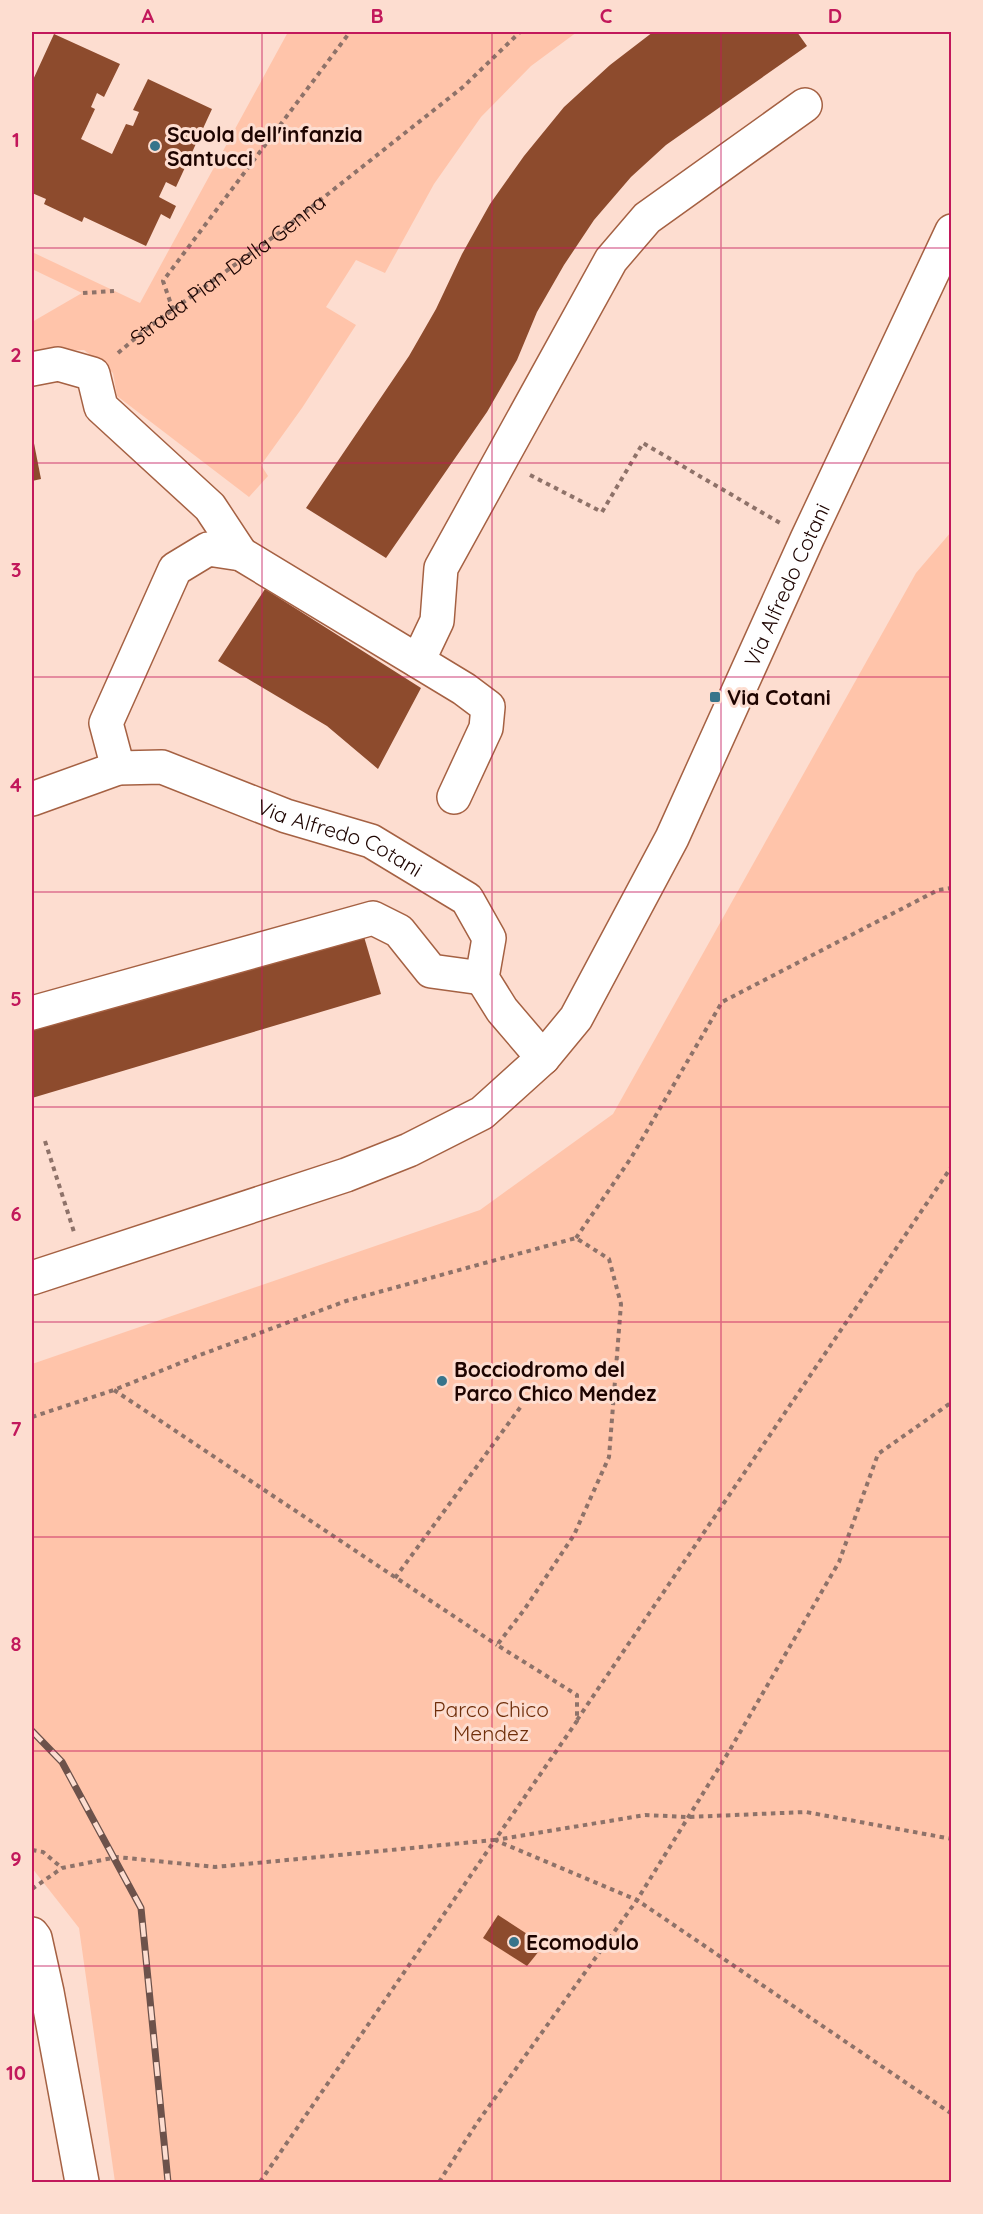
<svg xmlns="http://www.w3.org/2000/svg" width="983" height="2214" font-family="Quicksand,sans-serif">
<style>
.green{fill:#ffc4aa}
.building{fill:#8d4b2d}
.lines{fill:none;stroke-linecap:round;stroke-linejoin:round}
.minor-casing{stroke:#a56143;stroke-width:36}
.path{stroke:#8e7269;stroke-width:4;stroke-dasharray:4.5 4.5;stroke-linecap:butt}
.minor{stroke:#fff;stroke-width:33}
.rail-casing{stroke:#6d524b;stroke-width:7}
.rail{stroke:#fdddd0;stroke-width:4.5;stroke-dasharray:14;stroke-linecap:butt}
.grid{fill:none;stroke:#c2185b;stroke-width:1.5;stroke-opacity:0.55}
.poi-dot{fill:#37748b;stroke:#fdddd0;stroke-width:2}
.labels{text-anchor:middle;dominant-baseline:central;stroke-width:6;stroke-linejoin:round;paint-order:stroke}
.poi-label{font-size:21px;font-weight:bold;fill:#1d0400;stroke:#fdddd0;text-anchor:start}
.street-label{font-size:21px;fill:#1d0400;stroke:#fdddd0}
.park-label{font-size:21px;fill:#6f2e0a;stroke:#fdddd0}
.neatline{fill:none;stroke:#c2185b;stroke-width:2}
.grid-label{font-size:20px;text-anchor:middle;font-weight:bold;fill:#c2185b}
</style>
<rect width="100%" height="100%" fill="#fdddd0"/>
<g class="green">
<polygon points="288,32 577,32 531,66 481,117 434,184 385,273 356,260 326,307 356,325 302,408 261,465 268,476 249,497 117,396 113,373 84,350 60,350 32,355 32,322 82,293 32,269 32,252 140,303"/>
<polygon points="951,532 951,2182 115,2182 79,1928 32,1868 32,1364 480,1210 613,1114 916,573"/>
</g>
<g class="building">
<polygon points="653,32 797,32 807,46 666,145 631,177 594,220 564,265 537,312 517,360 487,412 386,558 306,508 409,356 436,309 462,254 490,204 524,156 564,107 610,65"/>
<polygon points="54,34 120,64 104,97 97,93 91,107 95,109 81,139 112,154 126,124 133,126 139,112 133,110 148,79 212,109 176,187 166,182 159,197 176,206 170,219 161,214 146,246 84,217 82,222 44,204 46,199 32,193 32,82"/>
<polygon points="32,433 41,479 32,481"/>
<polygon points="265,589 421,688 378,769 327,726 218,661"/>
<polygon points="362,930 381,994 32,1098 32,1029"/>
<polygon points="498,1915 544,1945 527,1966 483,1938"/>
</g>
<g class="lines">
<defs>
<g id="minor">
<polyline points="32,369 58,364 93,374 101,407 210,507 241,554"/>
<polyline points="418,661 437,621 441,568 611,260 647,218 805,105"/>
<polyline points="118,768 106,723 175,569 208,549 241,554 464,689 488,707 486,728 454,797"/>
<path id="s2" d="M 32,799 L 118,768 L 162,767 L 286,816 L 371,841 L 467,899 L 489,938 L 482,978 L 502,1010 L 543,1058"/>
<polyline points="32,1013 373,918 399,931 431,971 482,978"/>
<path id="s3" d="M 32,1278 L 346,1175 L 409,1150 L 482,1113 L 543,1058 L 576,1018 L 672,838 L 807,539 L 952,231"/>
<polyline points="32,1934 35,1938 47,1992 82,2182"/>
</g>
</defs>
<use href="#minor" class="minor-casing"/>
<g class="path">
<polyline points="83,293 114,291"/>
<polyline points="173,310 163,281 350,32"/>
<path id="s1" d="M 118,353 L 145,330 L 280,232 L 463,87 L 520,32"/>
<polyline points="530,475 602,512 643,443 780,523"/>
<polyline points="45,1141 74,1232"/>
<polyline points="576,1238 631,1158 722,1002 938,890 952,888"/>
<polyline points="114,1390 497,1645"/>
<polyline points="32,1417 114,1390 200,1355 346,1301 576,1238 609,1259 621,1304 609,1457 574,1535 524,1610 497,1645 577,1695 577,1721 495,1840 637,1900 952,2114"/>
<polyline points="395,1578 522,1405"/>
<polyline points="577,1720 952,1166"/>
<polyline points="32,1850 43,1852 62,1868"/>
<polyline points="32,1889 62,1868 117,1857 215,1867 494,1840"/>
<polyline points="260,2182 495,1840 645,1815 688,1817 806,1812 952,1839"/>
<polyline points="439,2182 477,2123 637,1900 728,1753 839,1562 878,1454 952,1402"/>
</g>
<use href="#minor" class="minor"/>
<defs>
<polyline id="rail" points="32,1731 62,1762 141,1908 168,2182"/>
</defs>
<use href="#rail" class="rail-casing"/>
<use href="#rail" class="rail"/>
</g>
<path class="grid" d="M 262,32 L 262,2182M 492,32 L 492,2182M 721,32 L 721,2182M 32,248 L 952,248M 32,463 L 952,463M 32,677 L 952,677M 32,892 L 952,892M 32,1107 L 952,1107M 32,1322 L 952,1322M 32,1537 L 952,1537M 32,1751 L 952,1751M 32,1966 L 952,1966"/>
<g class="poi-dot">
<circle cx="155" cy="146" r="6"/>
<rect x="709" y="691" width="12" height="12" rx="3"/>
<circle cx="442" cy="1381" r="6"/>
<circle cx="514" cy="1942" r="6"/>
</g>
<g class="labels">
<g class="poi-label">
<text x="167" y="134">Scuola dell'infanzia<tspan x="167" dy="24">Santucci</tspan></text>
<text x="727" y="697">Via Cotani</text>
<text x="454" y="1369">Bocciodromo del<tspan x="454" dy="24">Parco Chico Mendez</tspan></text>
<text x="526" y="1942">Ecomodulo</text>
</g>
<g class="street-label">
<text stroke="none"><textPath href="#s1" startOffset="138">Strada Pian Della Genna</textPath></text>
<text stroke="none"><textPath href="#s3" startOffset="1096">Via Alfredo Cotani</textPath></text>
<text stroke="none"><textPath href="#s2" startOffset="327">Via Alfredo Cotani</textPath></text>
</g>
<g class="park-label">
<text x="491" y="1709">Parco Chico<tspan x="491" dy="24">Mendez</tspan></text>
</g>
</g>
<rect width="983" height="2214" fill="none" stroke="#fdddd0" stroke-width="66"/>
<rect x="33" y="33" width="917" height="2148" class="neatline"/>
<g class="grid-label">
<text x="148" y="23">A</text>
<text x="377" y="23">B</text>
<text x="606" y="23">C</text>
<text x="835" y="23">D</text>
<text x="16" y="147">1</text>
<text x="16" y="362">2</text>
<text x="16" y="577">3</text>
<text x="16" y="792">4</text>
<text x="16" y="1006">5</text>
<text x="16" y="1221">6</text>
<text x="16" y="1436">7</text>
<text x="16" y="1651">8</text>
<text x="16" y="1866">9</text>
<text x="16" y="2080">10</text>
</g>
</svg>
